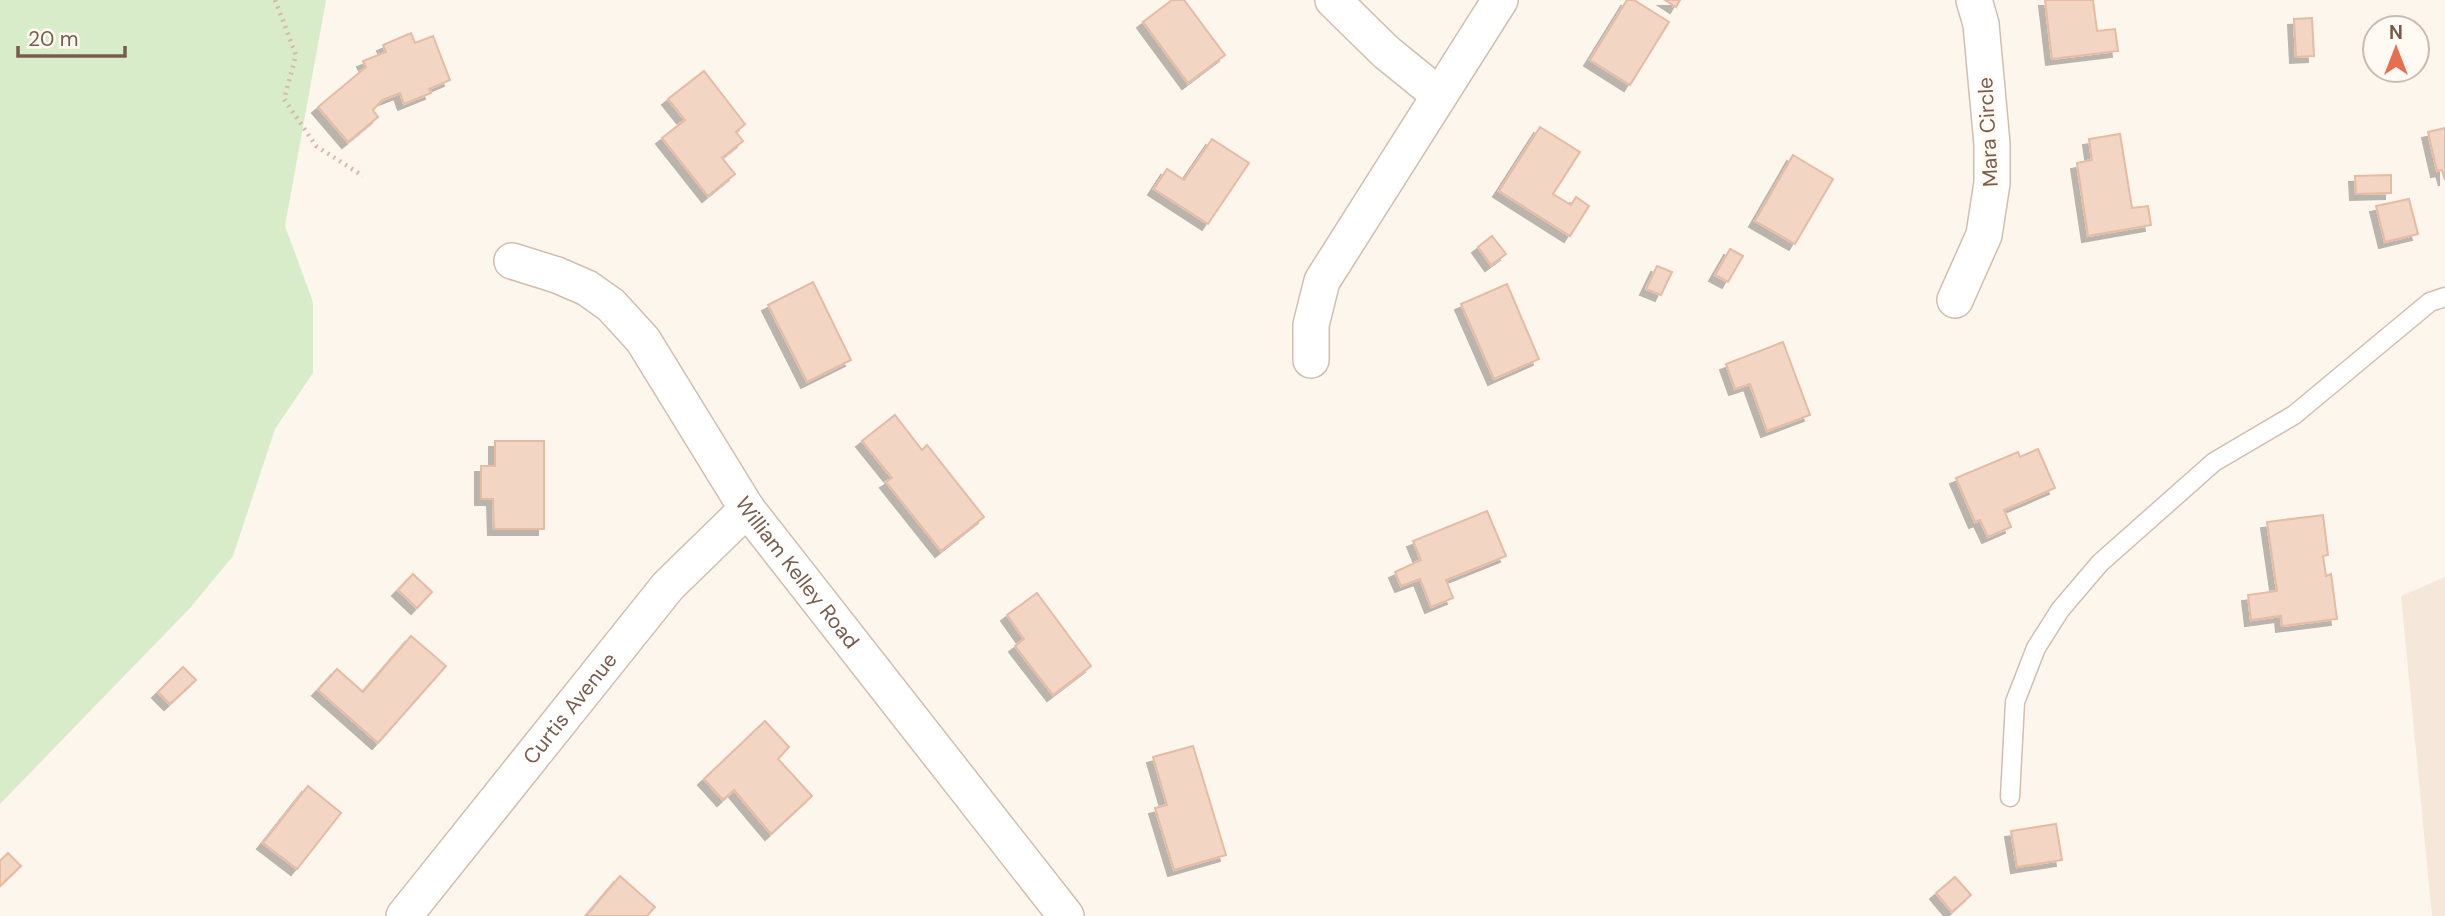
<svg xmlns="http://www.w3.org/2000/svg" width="2445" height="916" font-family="'DM Sans',sans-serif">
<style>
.residential{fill:#f5e8da}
.green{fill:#d8ecc9}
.building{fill:#f3d5c3;stroke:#e6bba3;stroke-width:2;filter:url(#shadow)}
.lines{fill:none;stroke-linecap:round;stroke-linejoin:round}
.lane-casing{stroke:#d1beb0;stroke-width:21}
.street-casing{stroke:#d1beb0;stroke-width:38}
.path{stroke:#d9b8a5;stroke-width:4.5;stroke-dasharray:2 5;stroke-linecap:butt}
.lane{stroke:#fff;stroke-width:18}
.street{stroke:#fff;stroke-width:35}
.labels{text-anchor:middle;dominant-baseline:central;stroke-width:7;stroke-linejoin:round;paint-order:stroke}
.street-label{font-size:21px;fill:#7a5c4d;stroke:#fffaf3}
</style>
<defs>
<filter id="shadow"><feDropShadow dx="-6" dy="6" stdDeviation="0" flood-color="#0004"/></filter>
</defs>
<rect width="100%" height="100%" fill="#fdf6ec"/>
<polygon class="residential" points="2445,577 2445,916 2432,916 2401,596"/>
<polygon class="green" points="0,0 326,0 285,226 313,302 313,373 275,429 233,556 190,608 0,804"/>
<g class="building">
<polygon points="1172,0 1184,0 1225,55 1188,83 1143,22"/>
<polygon points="1627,0 1634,0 1669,22 1630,85 1590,60"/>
<polygon points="1665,0 1680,0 1676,7"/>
<polygon points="2045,0 2093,0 2097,31 2115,29 2118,51 2052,59"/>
<polygon points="2312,18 2314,56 2296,57 2294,19"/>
<polygon points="411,33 415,43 433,36 450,80 429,89 431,93 404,104 400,93 382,100 373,110 378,117 348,142 318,107 366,67 363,61 386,52 383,45"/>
<polygon points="704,71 745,124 736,132 743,141 722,158 735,174 708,196 662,138 685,120 668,99"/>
<polygon points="1540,127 1580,152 1553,194 1571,205 1576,197 1589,206 1570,236 1499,191"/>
<polygon points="2445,128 2445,180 2442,170 2437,171 2428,132"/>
<polygon points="2120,134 2132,208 2148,206 2151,225 2088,236 2077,163 2092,160 2089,139"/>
<polygon points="1212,139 1249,163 1208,224 1154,189 1167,169 1184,180"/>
<polygon points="1793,155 1833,179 1795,244 1755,221"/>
<polygon points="2391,175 2391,193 2356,194 2355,176"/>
<polygon points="2409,199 2418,234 2385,242 2376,206"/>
<polygon points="1492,236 1506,254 1491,265 1478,247"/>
<polygon points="1730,249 1743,256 1728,282 1715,275"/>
<polygon points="1657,266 1672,272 1661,295 1646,289"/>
<polygon points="813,282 851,360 807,382 768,305"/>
<polygon points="1507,284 1539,359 1494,379 1461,304"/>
<polygon points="1783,342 1810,415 1767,431 1750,384 1735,389 1726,364"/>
<polygon points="895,415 922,450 927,445 984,517 941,551 886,482 892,478 862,441"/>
<polygon points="495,441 544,441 544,529 494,529 493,499 481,499 481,466 495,466"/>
<polygon points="2038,449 2055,488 2004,510 2011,527 1988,537 1980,520 1975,522 1956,478 2018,452 2020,457"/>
<polygon points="1487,511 1506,556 1446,580 1453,598 1431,607 1420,579 1401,586 1395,572 1421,560 1413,541"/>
<polygon points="2323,515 2328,555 2323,556 2326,576 2331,574 2337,619 2282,626 2281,616 2251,620 2248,595 2277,591 2267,522"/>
<polygon points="413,574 432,592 417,608 398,590"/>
<polygon points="1037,593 1091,666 1053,695 1015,646 1024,639 1007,615"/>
<polygon points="411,636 446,666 378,743 318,690 337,669 363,692"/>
<polygon points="183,667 196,680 170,704 158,692"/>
<polygon points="765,721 789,747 778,759 812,796 771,834 734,790 723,800 704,779"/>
<polygon points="1193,746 1226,855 1174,870 1155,808 1167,805 1153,757"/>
<polygon points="308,786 341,813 297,869 263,843"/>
<polygon points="2056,824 2062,860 2017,867 2011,831"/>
<polygon points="8,853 21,866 0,886 0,861"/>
<polygon points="620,876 655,907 647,916 586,916"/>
<polygon points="1955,877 1971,895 1952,912 1936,893"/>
</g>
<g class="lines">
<defs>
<polyline id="lane" points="2010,797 2015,702 2036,648 2060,610 2100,563 2214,462 2294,415 2430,302 2445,297"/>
<g id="street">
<polyline points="1333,0 1386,52 1439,95"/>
<path id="s1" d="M 512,261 L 557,275 L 587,288 L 611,305 L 643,340 L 747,509 L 1066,916"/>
<polyline points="1955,300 1984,235 1992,183 1992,144 1981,24 1974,0"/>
<polyline points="1311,360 1311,325 1322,281 1500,0"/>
<path id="s2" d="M 404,916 L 668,586 L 747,509"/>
</g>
</defs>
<use href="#lane" class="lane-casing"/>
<use href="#street" class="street-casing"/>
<polyline class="path" points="275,0 296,55 284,99 316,146 363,176"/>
<use href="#lane" class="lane"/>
<use href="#street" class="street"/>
</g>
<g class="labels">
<g class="street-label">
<text transform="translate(1988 132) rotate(-93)">Mara Circle</text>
<text stroke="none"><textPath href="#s1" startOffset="436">William Kelley Road</textPath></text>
<text stroke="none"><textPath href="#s2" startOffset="266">Curtis Avenue</textPath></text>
</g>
</g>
<g transform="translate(2396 49)"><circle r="33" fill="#fffaf3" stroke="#cabbb1" stroke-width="2"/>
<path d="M0-5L12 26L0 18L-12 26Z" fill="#e76f51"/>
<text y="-10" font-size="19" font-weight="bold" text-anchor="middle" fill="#7a5c4d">N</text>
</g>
<path d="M18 46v10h107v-10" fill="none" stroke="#7a5c4d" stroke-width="3.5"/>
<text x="28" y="46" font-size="21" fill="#7a5c4d" stroke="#fffaf3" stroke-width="5" paint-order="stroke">20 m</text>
</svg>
